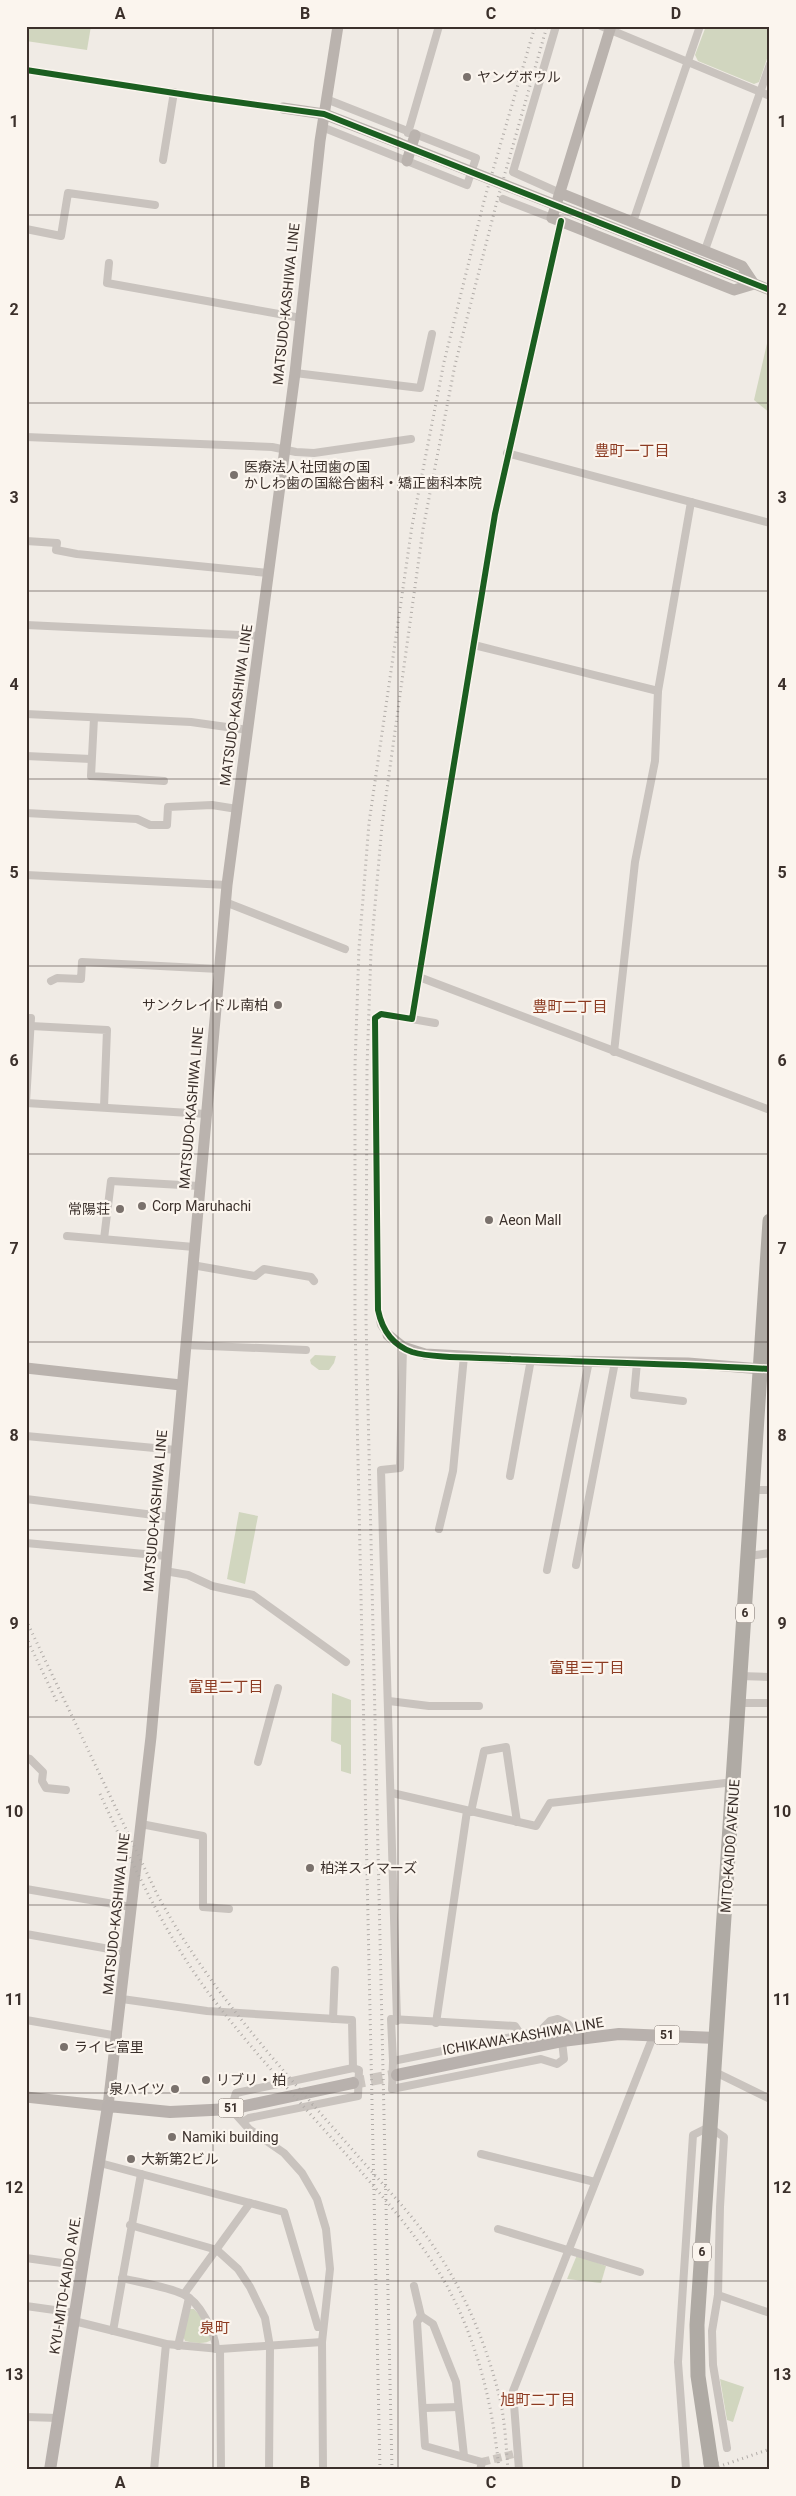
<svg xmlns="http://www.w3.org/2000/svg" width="796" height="2496" font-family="Roboto,'Noto Sans JP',sans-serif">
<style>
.green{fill:#d1d6bf}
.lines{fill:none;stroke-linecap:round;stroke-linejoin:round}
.street-tunnel{stroke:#ccc6c0;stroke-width:8;stroke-dasharray:8 4;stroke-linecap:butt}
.primary-tunnel{stroke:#ccc6c0;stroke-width:12;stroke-dasharray:12 6;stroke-linecap:butt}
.street{stroke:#c9c3be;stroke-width:8}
.secondary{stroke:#bab3ae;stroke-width:11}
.primary{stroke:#b8b1ad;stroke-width:12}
.highway{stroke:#afaaa4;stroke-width:15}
.rail{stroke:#b1aca8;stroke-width:3;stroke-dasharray:1 4;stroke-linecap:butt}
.secondary-bridge{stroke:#bab3ae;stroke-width:11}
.highway-bridge{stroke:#afaaa4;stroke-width:15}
.cycleway-casing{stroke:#fbf5ee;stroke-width:9}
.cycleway{stroke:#1b5e20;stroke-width:6}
.grid{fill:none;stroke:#3b302b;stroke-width:1;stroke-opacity:0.55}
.poi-dot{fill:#7a716c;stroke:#fbf5ee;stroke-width:2}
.labels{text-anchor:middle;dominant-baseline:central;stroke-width:4.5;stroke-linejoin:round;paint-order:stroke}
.shield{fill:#fbf5ee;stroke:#756b66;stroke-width:1}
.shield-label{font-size:12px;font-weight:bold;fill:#3b302b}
.poi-label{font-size:14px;fill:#3b302b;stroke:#fbf5ee;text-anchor:start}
.street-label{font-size:14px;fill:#3b302b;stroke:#fbf5ee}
.neighbourhood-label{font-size:15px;fill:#8c3b22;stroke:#fbf5ee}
.neatline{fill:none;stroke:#3b302b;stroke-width:2}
.grid-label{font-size:16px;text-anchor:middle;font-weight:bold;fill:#3b302b}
</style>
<rect width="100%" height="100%" fill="#f0ebe5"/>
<g class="green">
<polygon points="26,26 91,26 87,50 26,41"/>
<polygon points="706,26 770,26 770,50 759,82 754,84 698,61 695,55"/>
<polygon points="768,339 770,340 770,413 754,400"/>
<polygon points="315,1355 336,1356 334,1363 329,1370 319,1370 311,1364 310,1360"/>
<polygon points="239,1512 258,1516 245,1584 227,1579"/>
<polygon points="332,1693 351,1700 351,1774 341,1771 341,1745 331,1741"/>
<polygon points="577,2255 606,2266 601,2283 567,2279"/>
<path d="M 190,2309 L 194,2309 L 203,2319 L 212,2339 C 206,2345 194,2343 185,2341 L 183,2336 Z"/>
<polygon points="720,2379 744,2387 733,2422 727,2420"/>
</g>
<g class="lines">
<polyline class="street-tunnel" points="482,2462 518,2453"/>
<polyline class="primary-tunnel" points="353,2083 397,2075"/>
<g class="street">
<polyline points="556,26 513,172 560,193"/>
<polyline points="601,26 770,96"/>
<polyline points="26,70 200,97 283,108"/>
<polyline points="322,127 467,185 476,158 326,99"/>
<polyline points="408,133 439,26"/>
<polyline points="163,160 174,92"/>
<polyline points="503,199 552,218"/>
<polyline points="633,222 700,26"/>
<polyline points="26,229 61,236 68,193 155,205"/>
<polyline points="705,250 770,64"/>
<polyline points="109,263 107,283 301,318"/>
<polyline points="295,373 420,388 432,334"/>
<polyline points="26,437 272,447 296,452 314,453 411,439"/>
<polyline points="507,453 770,523"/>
<polyline points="26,541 57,543 56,550 77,554 268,573"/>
<polyline points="26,625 260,636"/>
<polyline points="474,645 658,691"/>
<polyline points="26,714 191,722 248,730"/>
<polyline points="94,718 91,776 164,781"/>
<polyline points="26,756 91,759"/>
<polyline points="26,813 137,819 150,825 167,825 168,807 212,805 237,809"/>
<polyline points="26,875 227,885"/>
<polyline points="225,902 345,949"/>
<polyline points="419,977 770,1110"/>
<polyline points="51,981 57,978 81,979 82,962 219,969"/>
<polyline points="26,1018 31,1018 26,1102"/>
<polyline points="412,1019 435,1023"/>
<polyline points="31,1026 107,1030 104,1107"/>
<polyline points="614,1052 635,862 655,761 658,691 691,502"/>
<polyline points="26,1103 206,1114"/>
<polyline points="67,1236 194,1247"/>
<polyline points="104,1239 111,1181 199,1186"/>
<polyline points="192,1265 255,1276 264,1269 311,1277 314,1281"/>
<polyline points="388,1335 381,1325 378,1310 375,1018 381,1014 412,1019 495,514 561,221"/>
<polyline points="185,1345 306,1350"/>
<polyline points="637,1363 634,1395 683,1401"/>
<polyline points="26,1436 176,1450"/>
<polyline points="510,1476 531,1359"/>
<polyline points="753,1490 770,1490"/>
<polyline points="26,1499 170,1517"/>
<polyline points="439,1529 453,1471 464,1356"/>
<polyline points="26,1543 166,1556"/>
<polyline points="749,1556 770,1553"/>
<polyline points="576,1565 615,1362"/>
<polyline points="547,1570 589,1361"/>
<polyline points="165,1571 188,1575 212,1586 253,1595 346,1662"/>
<polyline points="740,1676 770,1677"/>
<polyline points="389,1701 429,1706 479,1706"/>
<polyline points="739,1703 770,1703"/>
<polyline points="26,1758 30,1759 43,1772 42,1781 46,1788 66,1790"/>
<polyline points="258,1762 278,1688"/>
<polyline points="392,1793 536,1826 550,1803 734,1782"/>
<polyline points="471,1812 484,1751 506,1747 517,1822"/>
<polyline points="141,1824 203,1836 203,1907 229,1909"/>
<polyline points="26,1889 131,1907"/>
<polyline points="26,1934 126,1952"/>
<polyline points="122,1999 207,2011 352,2020 353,2068"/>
<polyline points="333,2019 335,1970"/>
<polyline points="26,2020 118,2036"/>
<polyline points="397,2021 381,1470 400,1468 403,1347"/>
<polyline points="436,2023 467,1811"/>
<polyline points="521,2035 515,2026 391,2019 393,2061 521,2035 541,2030 550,2021 558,2019 568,2024 580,2039"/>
<polyline points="393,2061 392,2089 541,2059 557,2064 564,2059 562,2041"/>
<polyline points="713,2071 770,2099"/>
<polyline points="243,2122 249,2118 358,2096 359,2070 353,2068 236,2093 231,2109 249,2129 284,2153 302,2173 317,2199 326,2229 330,2269 322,2342 323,2470"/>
<polyline points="481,2154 595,2182"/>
<polyline points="100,2163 284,2212 318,2327 323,2326"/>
<polyline points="130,2225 217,2250 238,2269 250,2287 265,2318 270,2347 269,2470"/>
<polyline points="498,2229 640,2272"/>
<polyline points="26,2258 83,2266"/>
<path d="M 122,2278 C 141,2283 165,2286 183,2294 C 200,2302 215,2332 216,2349"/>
<polyline points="414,2286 421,2316 417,2322 425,2446 482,2462 480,2470"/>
<polyline points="184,2294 250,2203"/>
<polyline points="718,2295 770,2313"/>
<polyline points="26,2306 76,2313"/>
<polyline points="421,2316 433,2324 456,2382 464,2456"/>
<polyline points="74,2321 166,2344 220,2349 322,2342"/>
<polyline points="113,2331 141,2174"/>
<polyline points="178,2346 189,2298"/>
<polyline points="220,2349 221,2470"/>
<polyline points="424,2408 458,2407"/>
<polyline points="26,2417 58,2418"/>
<polyline points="686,2469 678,2362 693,2135 709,2127 724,2137 720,2207 718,2295 712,2331 713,2365 727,2448"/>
<polyline points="154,2470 166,2344"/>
<polyline points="519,2470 513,2391 654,2034"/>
</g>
<g class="secondary">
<polyline points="283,108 324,114 399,143"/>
<polyline points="407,161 415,135"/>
<polyline points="560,193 742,266 754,284 734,290 552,218 611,26"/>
<polyline points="601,223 770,290"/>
<polyline points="388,1335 403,1347 425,1354 560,1361 688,1363 761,1369"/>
<polyline points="26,1368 181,1385"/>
<polyline points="26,2097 108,2106 151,1737 227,885 295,373 320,141 338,26"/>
</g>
<g class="primary">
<polyline points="397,2075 562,2041 619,2034 716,2038"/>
<polyline points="50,2470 108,2106 170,2112 231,2109 353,2083"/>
</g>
<polyline class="highway" points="711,2463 698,2376 697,2325 770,1221"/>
<g class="rail">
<path d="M 26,1620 L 157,1894 C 208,1989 281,2068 351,2148 C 379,2181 410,2211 434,2247 C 464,2291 486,2343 499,2395 C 505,2419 506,2445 508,2470"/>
<polyline points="26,1637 58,1704"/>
<path d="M 100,1794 C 134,1867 167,1940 217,2004 C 261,2061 311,2114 358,2168 C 390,2205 423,2243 447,2286 C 478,2343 493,2406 499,2470"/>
<polyline points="380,2470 355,1321 355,1066 359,948 369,823 412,526 444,362 484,201 535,26"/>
<polyline points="392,2470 366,1319 367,1066 371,951 382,825 423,529 455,365 496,205 547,26"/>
<polyline points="709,2470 770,2449"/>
</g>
<polyline class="secondary-bridge" points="399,143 601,223"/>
<polyline class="highway-bridge" points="711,2463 712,2470"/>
<defs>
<g id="cycleway">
<polyline points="26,70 200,97 324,114 770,290"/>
<path d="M 561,221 L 495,514 L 412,1019 L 381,1014 L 375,1018 L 378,1310 C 382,1329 392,1345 412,1352 C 435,1359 485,1357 511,1359 C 597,1362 683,1364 770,1369"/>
</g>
</defs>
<use href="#cycleway" class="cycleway-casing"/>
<use href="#cycleway" class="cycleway"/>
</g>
<path class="grid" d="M 213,26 L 213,2470M 398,26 L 398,2470M 583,26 L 583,2470M 26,215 L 770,215M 26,403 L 770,403M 26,591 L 770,591M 26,779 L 770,779M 26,966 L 770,966M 26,1154 L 770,1154M 26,1342 L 770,1342M 26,1530 L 770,1530M 26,1717 L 770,1717M 26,1905 L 770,1905M 26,2093 L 770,2093M 26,2281 L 770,2281"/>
<g class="poi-dot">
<circle cx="467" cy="77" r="5"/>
<circle cx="234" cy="475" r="5"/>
<circle cx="278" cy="1005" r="5"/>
<circle cx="142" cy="1206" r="5"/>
<circle cx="120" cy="1209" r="5"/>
<circle cx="489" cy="1220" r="5"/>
<circle cx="310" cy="1868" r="5"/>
<circle cx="64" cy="2047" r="5"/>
<circle cx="206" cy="2080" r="5"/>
<circle cx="175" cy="2089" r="5"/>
<circle cx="172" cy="2137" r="5"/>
<circle cx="131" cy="2159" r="5"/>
</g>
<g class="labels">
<g class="shield">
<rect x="736" y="1603.5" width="18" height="19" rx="4"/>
<rect x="654.5" y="2025.5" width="25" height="19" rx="4"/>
<rect x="218.5" y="2098.5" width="25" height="19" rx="4"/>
<rect x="693" y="2242.5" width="18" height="19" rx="4"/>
</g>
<g class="shield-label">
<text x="745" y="1613">6</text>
<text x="667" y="2035">51</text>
<text x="231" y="2108">51</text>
<text x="702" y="2252">6</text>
</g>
<g class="poi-label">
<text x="477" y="77">ヤングボウル</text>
<text x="244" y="467">医療法人社団歯の国<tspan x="244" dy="16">かしわ歯の国総合歯科・矯正歯科本院</tspan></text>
<text x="268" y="1005" text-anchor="end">サンクレイドル南柏</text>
<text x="152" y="1206">Corp Maruhachi</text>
<text x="110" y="1209" text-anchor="end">常陽荘</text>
<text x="499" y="1220">Aeon Mall</text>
<text x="320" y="1868">柏洋スイマーズ</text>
<text x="74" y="2047">ライヒ富里</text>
<text x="216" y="2080">リブリ・柏</text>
<text x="165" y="2089" text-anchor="end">泉ハイツ</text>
<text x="182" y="2137">Namiki building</text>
<text x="141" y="2159">大新第2ビル</text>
</g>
<g class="street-label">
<text transform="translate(286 304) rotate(-84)">MATSUDO-KASHIWA LINE</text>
<text transform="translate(236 705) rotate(-82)">MATSUDO-KASHIWA LINE</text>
<text transform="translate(191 1108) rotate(-85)">MATSUDO-KASHIWA LINE</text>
<text transform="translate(155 1511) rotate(-85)">MATSUDO-KASHIWA LINE</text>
<text transform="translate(730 1846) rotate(-86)">MITO-KAIDO AVENUE</text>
<text transform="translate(116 1914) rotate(-84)">MATSUDO-KASHIWA LINE</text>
<text transform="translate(523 2036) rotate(-10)">ICHIKAWA-KASHIWA LINE</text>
<text transform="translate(65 2285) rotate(-81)">KYU-MITO-KAIDO AVE.</text>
</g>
<g class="neighbourhood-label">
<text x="632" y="451">豊町一丁目</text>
<text x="570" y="1007">豊町二丁目</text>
<text x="587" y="1668">富里三丁目</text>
<text x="226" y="1687">富里二丁目</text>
<text x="215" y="2328">泉町</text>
<text x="538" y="2400">旭町二丁目</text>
</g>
</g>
<rect width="796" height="2496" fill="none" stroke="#fbf5ee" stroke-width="55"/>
<rect x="28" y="28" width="740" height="2440" class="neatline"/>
<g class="grid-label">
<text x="120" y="19">A</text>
<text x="305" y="19">B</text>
<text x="491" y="19">C</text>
<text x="676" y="19">D</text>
<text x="14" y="127">1</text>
<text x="782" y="127">1</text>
<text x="14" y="315">2</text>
<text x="782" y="315">2</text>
<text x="14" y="503">3</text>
<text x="782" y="503">3</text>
<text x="14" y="690">4</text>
<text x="782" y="690">4</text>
<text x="14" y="878">5</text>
<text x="782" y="878">5</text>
<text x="14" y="1066">6</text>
<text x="782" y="1066">6</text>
<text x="14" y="1254">7</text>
<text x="782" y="1254">7</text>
<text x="14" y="1441">8</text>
<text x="782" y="1441">8</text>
<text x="14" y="1629">9</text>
<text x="782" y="1629">9</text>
<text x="14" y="1817">10</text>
<text x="782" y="1817">10</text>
<text x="14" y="2005">11</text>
<text x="782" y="2005">11</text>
<text x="14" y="2193">12</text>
<text x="782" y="2193">12</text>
<text x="14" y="2380">13</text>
<text x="782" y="2380">13</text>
<text x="120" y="2488">A</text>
<text x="305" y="2488">B</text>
<text x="491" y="2488">C</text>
<text x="676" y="2488">D</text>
</g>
</svg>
